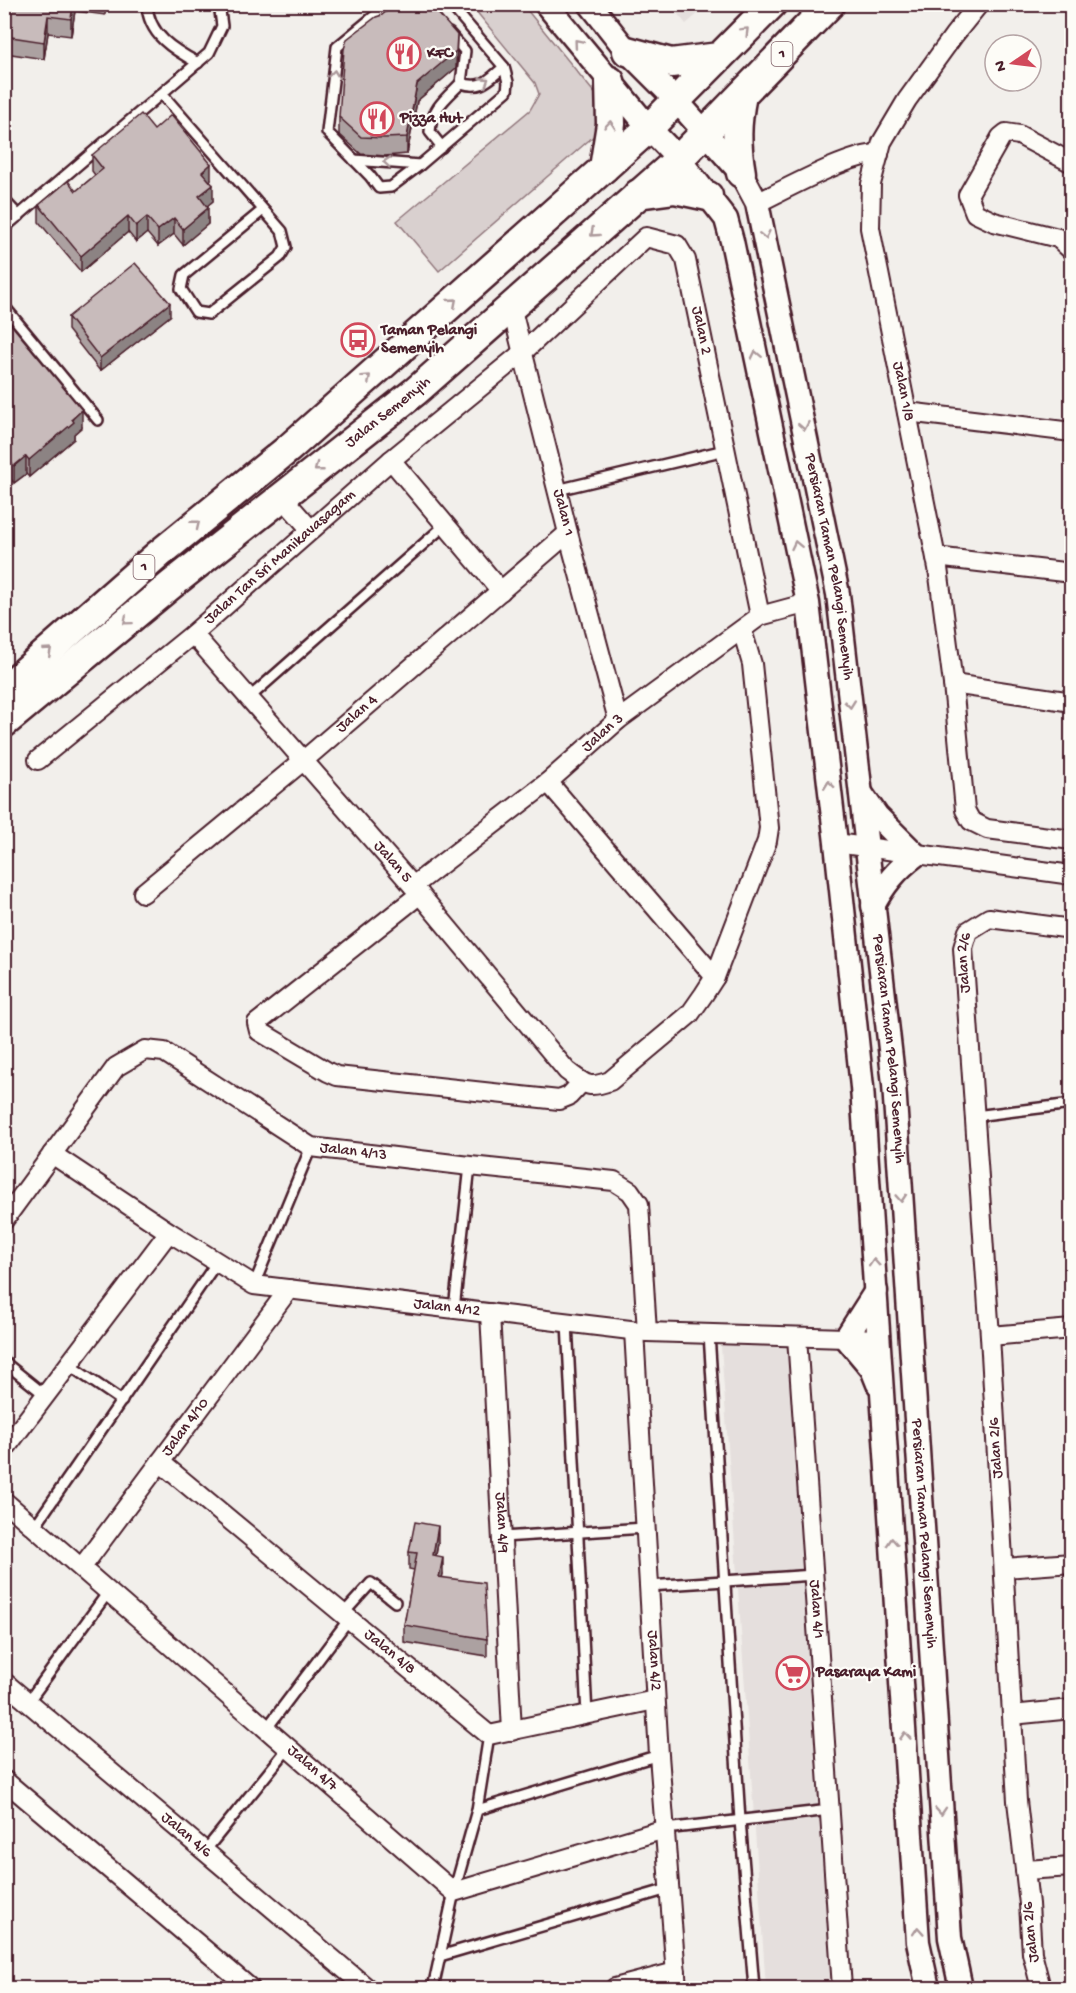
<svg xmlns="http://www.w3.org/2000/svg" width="1076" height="1993" font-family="'Gochi Hand',sans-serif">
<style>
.built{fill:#e5dfdd}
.green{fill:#d9d0cf;stroke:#92787d;stroke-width:1.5}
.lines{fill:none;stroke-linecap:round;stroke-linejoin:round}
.service-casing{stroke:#4a1f2b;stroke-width:14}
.minor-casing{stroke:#4a1f2b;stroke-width:22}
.tertiary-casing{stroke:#4a1f2b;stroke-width:27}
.primary-casing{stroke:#4a1f2b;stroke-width:33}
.service{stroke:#fdfcf7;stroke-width:9}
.minor{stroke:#fdfcf7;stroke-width:18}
.tertiary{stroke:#fdfcf7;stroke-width:22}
.primary{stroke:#fdfcf7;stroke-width:28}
.wall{fill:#aca1a1;stroke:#4a1f2b;stroke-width:1.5}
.shaded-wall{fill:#8c8383;stroke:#4a1f2b;stroke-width:1.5}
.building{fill:#c8bbbb;stroke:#4a1f2b;stroke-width:1.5}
.oneway{stroke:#ac999b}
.labels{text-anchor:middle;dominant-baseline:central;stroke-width:4.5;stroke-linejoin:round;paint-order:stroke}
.shield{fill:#fdfcf7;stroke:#806168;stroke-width:1.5}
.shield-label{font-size:15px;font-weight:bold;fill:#4a1f2b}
.poi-label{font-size:16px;font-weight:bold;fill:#4a1f2b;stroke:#fdfcf7;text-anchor:start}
.street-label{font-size:16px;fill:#4a1f2b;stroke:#fdfcf7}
</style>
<rect width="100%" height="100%" fill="#f2efeb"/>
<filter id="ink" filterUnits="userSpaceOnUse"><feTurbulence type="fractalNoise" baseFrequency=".0167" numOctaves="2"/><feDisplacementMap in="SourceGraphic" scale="12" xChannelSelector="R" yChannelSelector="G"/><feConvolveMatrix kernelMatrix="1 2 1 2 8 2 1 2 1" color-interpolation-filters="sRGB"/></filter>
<g filter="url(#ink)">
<g class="built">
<polygon points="670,5 708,5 686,24"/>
<polygon points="721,1346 787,1346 836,1988 766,1988"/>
</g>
<polygon class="green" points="471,5 523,5 605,106 603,128 439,271 397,221 530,110 539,94 535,83"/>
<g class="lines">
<defs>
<g id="service">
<path d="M 147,4 C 148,35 174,50 198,63"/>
<polyline points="389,4 337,47 327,132 370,176 379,188 391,187 420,165 507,91 508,82 504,67 450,4"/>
<path d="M 449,33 L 465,51 L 461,83 C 482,90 488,80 504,67"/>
<polyline points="163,95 282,231 286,247 280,257 209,314 196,312 181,289 184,275 263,210"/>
<path d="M 442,147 L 430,132 C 431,109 446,98 461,83"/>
<polyline points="354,160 420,165"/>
<polyline points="4,200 19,216"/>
<polyline points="4,228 209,53 222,26 219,4"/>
<polyline points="4,306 98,420"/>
<polyline points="557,490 725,450"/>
<polyline points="250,697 445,525"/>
<polyline points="975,1116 1072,1104"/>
<polyline points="254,1285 311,1147"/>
<polyline points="454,1309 470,1166"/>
<polyline points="567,1323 587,1715"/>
<polyline points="709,1334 740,1820 754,1988"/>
<polyline points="4,1362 45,1395"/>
<polyline points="69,1365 122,1401"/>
<polyline points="35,1526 217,1262"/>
<polyline points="502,1537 645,1528"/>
<polyline points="649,1586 814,1575"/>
<polyline points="343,1614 371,1583 395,1602"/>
<polyline points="28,1702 109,1591"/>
<polyline points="267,1728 349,1619"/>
<polyline points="477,1810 659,1755"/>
<polyline points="665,1829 830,1810"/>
<polyline points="205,1851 289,1747"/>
<polyline points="440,1956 668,1889"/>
<polyline points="433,1988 454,1892 477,1810 489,1735"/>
</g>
<g id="minor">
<path id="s1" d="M 979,4 L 954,35 L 907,100 L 882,142 L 871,184 L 870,228 L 938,568 L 953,684 L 965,810 L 971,821 L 987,829 L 1072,840"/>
<polyline points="1072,163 1019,135 1006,133 1001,137 968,195 975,213 994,222 1058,238 1072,251"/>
<path d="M 757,203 C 786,189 851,153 879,154"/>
<path id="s2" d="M 511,306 L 568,533 L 618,720"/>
<polyline points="907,412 1072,432"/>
<polyline points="391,460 501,591"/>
<polyline points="282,497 311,530"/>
<polyline points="936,557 1072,573"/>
<path id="s3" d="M 193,634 L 413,886 L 567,1071 C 586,1085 588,1089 610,1081 L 690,1014 L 704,994 L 715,977 L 767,841 L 769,828 L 752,664 L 742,630"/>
<polyline points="953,684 1072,702"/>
<path id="s4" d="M 38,760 L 193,634 L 391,460 L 522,353 L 646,237 L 677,245 L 686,260 L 760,616"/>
<polyline points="548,782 715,977"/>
<polyline points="836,843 1072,875"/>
<path id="s5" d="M 413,886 L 548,782 L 618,720 L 760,616 L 808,603"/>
<path id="s6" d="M 143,893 L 304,760 L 568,533"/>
<polyline points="420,894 257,1023 259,1031 328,1072 337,1076 559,1100 569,1096 582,1082"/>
<path id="s7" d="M 52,1154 L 169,1232 L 254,1285 L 647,1332 L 879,1339"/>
<path id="s8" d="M 4,1220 L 116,1067 L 145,1050 L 164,1052 L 311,1147 L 470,1166 L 614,1181 L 630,1191 L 639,1204 L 647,1332"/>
<path id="s9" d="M 490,1313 L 512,1731"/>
<path id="s10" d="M 634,1331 L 659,1755 L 677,1988"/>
<polyline points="990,1336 1072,1329"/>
<path id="s11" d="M 797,1337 L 842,1988"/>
<polyline points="4,1450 169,1232"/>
<path id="s12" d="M 160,1462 L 489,1735 L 655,1700"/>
<path id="s13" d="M 4,1501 L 454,1892 L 665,1829"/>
<path id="s14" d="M 82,1567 L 289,1289"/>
<polyline points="1004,1568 1072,1563"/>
<path id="s15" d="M 4,1682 L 367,1988"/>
<polyline points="1012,1715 1072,1709"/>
<polyline points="4,1780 250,1988"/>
<polyline points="1025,1870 1072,1867"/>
<polyline points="615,1988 676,1972"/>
<path id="s16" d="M 1041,1988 L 1032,1953 L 1029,1904 L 1017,1801 L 990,1336 L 963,948 L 968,931 L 989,918 L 1072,929"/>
</g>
<g id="tertiary">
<polyline points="546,4 649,128 679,159 726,219 732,241 808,603 836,843 862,1087 918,1942 928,1988"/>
<path id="s17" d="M 590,4 L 627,51 L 676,100 L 741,173 L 757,203 L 838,594 L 894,1084 L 950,1938 L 961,1988"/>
<path d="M 861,793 L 877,816 L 916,855 C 896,870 884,885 873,906"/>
<polyline points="876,1291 846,1338 872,1369 878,1384"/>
</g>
<g id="primary">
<polyline points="627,51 671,63 719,57"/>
<polyline points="604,168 611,124 610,81"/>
<path d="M 741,173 C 736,144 736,124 742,95"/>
<polyline points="638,194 675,189 708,196"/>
<polyline points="4,690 159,554 288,449 604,168 649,128 772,4"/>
<path id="s18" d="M 4,723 L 172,584 L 416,391 L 679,159 L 830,4"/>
</g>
</defs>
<use href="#service" class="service-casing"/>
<use href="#minor" class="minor-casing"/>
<use href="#tertiary" class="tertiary-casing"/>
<use href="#primary" class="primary-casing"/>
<use href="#service" class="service"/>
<use href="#minor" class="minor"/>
<use href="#tertiary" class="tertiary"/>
<use href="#primary" class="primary"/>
</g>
<g class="wall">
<polygon points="4,4 106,4 105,15 75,11 71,36 48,33 44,59 5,53 6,31 4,31"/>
<polygon points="457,52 456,68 417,101 407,154 385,156 361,154 339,134 339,117"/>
<polygon points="154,130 211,180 210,181 213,201 207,206 208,224 183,245 174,234 158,246 147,233 136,242 128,232 81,272 39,222 39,205 76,191 95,175 92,171 92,155"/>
<polygon points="4,316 82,427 74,434 74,439 29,477 26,474 14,483 4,472"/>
<polygon points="170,316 100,371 68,330 68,317"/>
<polygon points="438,1543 436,1555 443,1574 442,1577 487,1639 487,1656 404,1642 404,1625 414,1570 409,1569 409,1552"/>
</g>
<g class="shaded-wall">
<polygon points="73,4 75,4 75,11 71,36 71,19"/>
<polygon points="48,16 48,33 44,59 44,42"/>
<polygon points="457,35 456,68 417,101 407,154 407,137 417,84"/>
<polygon points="211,164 211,180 202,188 202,172"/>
<polygon points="213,185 213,201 199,213 199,196"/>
<polygon points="208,208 208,224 183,245 183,229"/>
<polygon points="128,216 128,232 81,272 81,256"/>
<polygon points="147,217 147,233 136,242 136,226"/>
<polygon points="174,218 174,234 158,246 158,230"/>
<polygon points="170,303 170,316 100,371 100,358"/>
<polygon points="82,410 82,427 74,434 74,439 29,477 29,460"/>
<polygon points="26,456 26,474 14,483 14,466"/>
<polygon points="438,1526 438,1543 433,1572 433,1555"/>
<polygon points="443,1557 443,1574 439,1594 439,1577"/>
</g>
<g class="building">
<polygon points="4,4 73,4 71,19 48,16 44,42 5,36 8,15 4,14"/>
<polygon points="395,4 430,4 457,35 456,51 417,84 407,137 385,138 361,137 339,117 344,49 347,39 376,17 382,15"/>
<polygon points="141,114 154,130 171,115 211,164 202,172 213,185 199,196 208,208 183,229 174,218 158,230 147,217 136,226 128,216 81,256 39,205 68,181 76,191 103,169 92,155"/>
<polygon points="135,263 170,303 100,358 68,317"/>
<polygon points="4,316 82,410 72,419 74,422 29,460 26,456 14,466 4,455"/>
<polygon points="415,1522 438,1526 433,1555 443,1557 439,1577 484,1583 487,1639 404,1625 417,1553 409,1552"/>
</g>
<defs><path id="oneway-chevron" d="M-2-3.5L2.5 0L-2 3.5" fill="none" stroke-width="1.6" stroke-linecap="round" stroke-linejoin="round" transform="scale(1.5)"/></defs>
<g class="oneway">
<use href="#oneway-chevron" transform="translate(745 31) rotate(-45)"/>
<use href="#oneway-chevron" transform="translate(578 43) rotate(-130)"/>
<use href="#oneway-chevron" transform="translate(334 74) rotate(-83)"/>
<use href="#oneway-chevron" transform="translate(485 81) rotate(-33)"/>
<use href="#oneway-chevron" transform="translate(610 125) rotate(-85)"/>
<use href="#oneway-chevron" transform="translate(387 162) rotate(-175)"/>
<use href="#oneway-chevron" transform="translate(594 233) rotate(139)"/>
<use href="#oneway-chevron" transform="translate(765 235) rotate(78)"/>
<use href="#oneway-chevron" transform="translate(453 302) rotate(-41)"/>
<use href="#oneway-chevron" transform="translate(756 355) rotate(-102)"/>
<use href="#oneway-chevron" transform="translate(367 378) rotate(-42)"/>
<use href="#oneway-chevron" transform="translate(804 426) rotate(79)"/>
<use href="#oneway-chevron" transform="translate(318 468) rotate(142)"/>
<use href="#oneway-chevron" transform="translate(196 524) rotate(-39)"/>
<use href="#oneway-chevron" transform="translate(796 545) rotate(-102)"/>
<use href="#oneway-chevron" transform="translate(127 621) rotate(140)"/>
<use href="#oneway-chevron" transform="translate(48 651) rotate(-41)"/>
<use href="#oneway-chevron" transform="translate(850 704) rotate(84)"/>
<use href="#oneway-chevron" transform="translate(829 785) rotate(-97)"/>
<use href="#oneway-chevron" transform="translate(901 1198) rotate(86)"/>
<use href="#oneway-chevron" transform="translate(874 1263) rotate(-94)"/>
<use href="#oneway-chevron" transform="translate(892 1542) rotate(-94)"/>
<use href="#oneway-chevron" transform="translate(905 1736) rotate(-94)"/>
<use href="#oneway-chevron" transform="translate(941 1811) rotate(86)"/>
<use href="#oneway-chevron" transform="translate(918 1931) rotate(-94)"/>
</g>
</g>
<defs>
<symbol id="restaurant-ring" viewBox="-11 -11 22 22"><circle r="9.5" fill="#fdfcf7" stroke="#d1495b" stroke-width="1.5"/><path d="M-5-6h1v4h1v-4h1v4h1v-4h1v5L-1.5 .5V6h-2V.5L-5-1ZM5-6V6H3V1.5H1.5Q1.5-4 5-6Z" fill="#d1495b"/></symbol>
<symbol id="bus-ring" viewBox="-11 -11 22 22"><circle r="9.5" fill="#fdfcf7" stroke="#d1495b" stroke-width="1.5"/><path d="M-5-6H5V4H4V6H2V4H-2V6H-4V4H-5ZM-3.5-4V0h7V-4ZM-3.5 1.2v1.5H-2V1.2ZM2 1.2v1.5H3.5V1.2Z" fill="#d1495b"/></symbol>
<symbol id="supermarket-ring" viewBox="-11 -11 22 22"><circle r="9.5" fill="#fdfcf7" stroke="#d1495b" stroke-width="1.5"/><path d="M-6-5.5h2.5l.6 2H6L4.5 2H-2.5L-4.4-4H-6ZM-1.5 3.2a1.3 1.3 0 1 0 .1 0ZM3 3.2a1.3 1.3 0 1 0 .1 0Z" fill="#d1495b"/></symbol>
</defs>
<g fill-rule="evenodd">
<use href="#restaurant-ring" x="385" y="35" width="38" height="38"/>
<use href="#restaurant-ring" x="358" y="100" width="38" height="38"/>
<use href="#bus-ring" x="339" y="321" width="38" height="38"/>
<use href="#supermarket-ring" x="774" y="1654" width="38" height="38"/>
</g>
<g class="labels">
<g class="shield">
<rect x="771.5" y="42" width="21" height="24" rx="4.5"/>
<rect x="133.5" y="555" width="21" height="24" rx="4.5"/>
</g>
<g class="shield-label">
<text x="782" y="54">1</text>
<text x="144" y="567">1</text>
</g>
<g class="poi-label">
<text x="427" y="54">KFC</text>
<text x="400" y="119">Pizza Hut</text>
<text x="381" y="331">Taman Pelangi<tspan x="381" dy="18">Semenyih</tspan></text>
<text x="816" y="1673">Pasaraya Kami</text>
</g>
<g class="street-label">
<text stroke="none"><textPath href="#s4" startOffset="924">Jalan 2</textPath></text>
<text stroke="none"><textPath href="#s1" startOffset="423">Jalan 1/8</textPath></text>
<text stroke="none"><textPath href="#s18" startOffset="494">Jalan Semenyih</textPath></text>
<text stroke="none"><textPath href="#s2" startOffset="213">Jalan 1</textPath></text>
<text stroke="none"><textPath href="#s4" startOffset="316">Jalan Tan Sri Manikavasagam</textPath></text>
<text stroke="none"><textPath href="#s17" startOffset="632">Persiaran Taman Pelangi Semenyih</textPath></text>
<text stroke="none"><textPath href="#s6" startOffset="279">Jalan 4</textPath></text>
<text stroke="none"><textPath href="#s5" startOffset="244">Jalan 3</textPath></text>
<text stroke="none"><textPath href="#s3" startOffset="303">Jalan 5</textPath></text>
<text stroke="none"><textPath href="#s16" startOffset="1029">Jalan 2/6</textPath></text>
<text stroke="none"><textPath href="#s17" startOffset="1118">Persiaran Taman Pelangi Semenyih</textPath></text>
<text stroke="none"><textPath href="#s8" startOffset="460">Jalan 4/13</textPath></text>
<text stroke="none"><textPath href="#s7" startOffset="435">Jalan 4/12</textPath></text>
<text stroke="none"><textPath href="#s14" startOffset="174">Jalan 4/10</textPath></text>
<text transform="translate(997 1448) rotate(-94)">Jalan 2/6</text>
<text stroke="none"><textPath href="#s9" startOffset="210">Jalan 4/9</textPath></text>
<text stroke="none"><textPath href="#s17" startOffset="1604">Persiaran Taman Pelangi Semenyih</textPath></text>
<text stroke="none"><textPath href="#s11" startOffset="273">Jalan 4/1</textPath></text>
<text stroke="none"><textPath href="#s12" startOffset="298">Jalan 4/8</textPath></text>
<text stroke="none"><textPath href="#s10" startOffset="330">Jalan 4/2</textPath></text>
<text stroke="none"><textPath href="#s13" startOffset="408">Jalan 4/7</textPath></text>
<text stroke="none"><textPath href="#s15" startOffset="238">Jalan 4/6</textPath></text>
<text transform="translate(1032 1932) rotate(-96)">Jalan 2/6</text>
</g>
</g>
<rect width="1076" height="1993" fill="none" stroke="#fdfcf7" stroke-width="24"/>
<rect x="12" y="12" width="1052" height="1969" fill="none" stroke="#4a1f2b" stroke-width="2" filter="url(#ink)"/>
<g transform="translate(1013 63) rotate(256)"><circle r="28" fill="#fdfcf7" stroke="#b5a4a5" stroke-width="1.5"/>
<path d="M0-4.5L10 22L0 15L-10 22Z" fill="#d1495b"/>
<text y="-9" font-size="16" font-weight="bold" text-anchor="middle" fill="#4a1f2b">N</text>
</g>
</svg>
